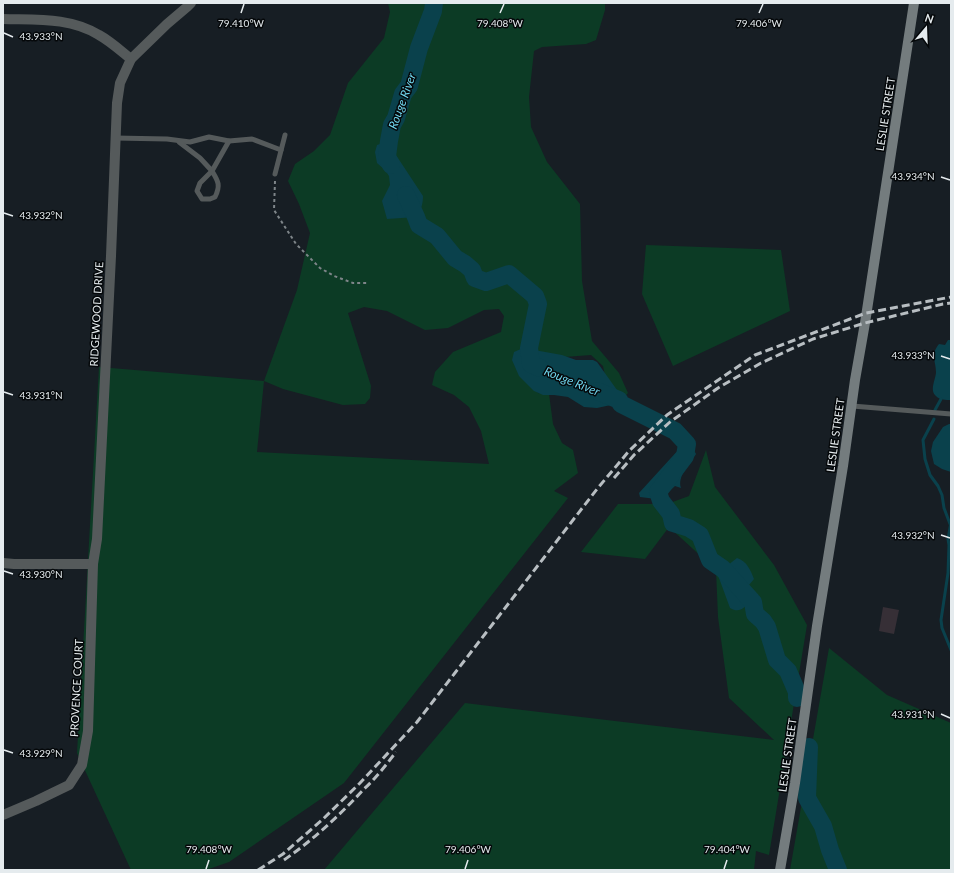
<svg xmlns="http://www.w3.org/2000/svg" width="954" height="873" font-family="Lato,sans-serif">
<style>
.green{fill:#0c3b25;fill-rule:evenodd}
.water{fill:#0a414c}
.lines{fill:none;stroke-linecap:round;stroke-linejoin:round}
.stream{stroke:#0a414c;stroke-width:3}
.river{stroke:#0a414c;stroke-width:18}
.building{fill:#362f36}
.path{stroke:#7e8589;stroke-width:2;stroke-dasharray:3 3;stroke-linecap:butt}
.lane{stroke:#555a5b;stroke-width:5}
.street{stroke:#555a5b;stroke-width:10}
.secondary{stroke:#747c7e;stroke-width:10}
.rail{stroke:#b8bec2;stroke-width:3;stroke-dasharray:8 4;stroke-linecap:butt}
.ticks{fill:none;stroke:#e5ebee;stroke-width:1.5}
.labels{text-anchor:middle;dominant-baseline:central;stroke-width:3;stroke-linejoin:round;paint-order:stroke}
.street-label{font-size:11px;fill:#e5ebee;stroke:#05080a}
.water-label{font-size:12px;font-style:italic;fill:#6fd5ed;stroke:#05080a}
.ticks-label{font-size:10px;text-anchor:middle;fill:#e5ebee;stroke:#05080a;stroke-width:3;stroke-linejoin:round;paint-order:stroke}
</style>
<rect width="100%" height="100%" fill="#171e24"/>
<g class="green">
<path d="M 388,3 L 605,3 L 605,10 L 596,40 L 586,44 L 542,47 L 534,51 L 529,97 L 531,127 L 547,162 L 580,204 L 582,281 L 592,341 L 619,373 L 628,393 L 620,402 L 606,380 L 603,366 L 591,355 L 551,358 L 525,371 L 538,393 L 549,394 L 553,424 L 562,443 L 573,450 L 578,473 L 554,491 L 568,498 L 344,783 L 229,862 L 206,870 L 131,870 L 77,753 L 99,367 L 264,381 L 297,290 L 310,233 L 299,204 L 288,181 L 295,164 L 314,151 L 330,135 L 348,83 L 384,38 L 390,12 ZM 364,307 L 387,311 L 425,330 L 448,328 L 484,310 L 499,309 L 504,316 L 501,332 L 453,352 L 435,372 L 432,385 L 454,395 L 469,407 L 481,431 L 489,464 L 257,452 L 264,381 L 283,389 L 343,405 L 365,404 L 370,398 L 371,386 L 348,313 Z"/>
<polygon points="646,245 781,250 790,311 673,366 642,294"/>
<polygon points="706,450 715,487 774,565 807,625 769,855 756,851 754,870 324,870 465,703 774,740 729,698 718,617 716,570 669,527 645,559 581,552 618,504 667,504 689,496"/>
<polygon points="829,648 887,695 951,723 951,870 790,870"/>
</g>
<g class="water">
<path d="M 389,141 L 392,149 L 423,196 C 423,204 421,211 416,217 L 387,219 L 382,201 L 390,185 L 389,176 L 385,170 L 377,163 L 375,152 L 377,145 Z"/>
<path d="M 948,340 L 951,340 L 951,400 C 946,400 939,400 936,396 C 929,390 936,379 936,372 C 936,361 930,355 939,344 L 945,345 Z"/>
<polygon points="523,348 562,355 576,360 593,360 597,362 622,397 611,405 597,408 584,407 568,397 554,395 543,395 534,391 519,376 512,360 514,352"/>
<polygon points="949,424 951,424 951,472 942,469 934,464 931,451 933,442 943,427"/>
<path d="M 690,443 L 696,454 C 690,464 677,476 681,488 L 675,486 L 661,499 L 661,501 L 658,502 L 656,499 L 640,497 L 639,493 L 681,447 L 687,444 Z"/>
<path d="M 737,558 C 747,561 751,571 754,579 L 749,585 L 752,597 L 752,601 C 744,607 740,614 730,608 L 719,578 L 720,572 L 723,569 Z"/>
</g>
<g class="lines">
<g class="stream">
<polyline points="935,410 941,399"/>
<polyline points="934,419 923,440 925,459 930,475 938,486 942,495 944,508 950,524"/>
<polyline points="951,522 948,539 949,545 948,573 941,620 942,628 951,650"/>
</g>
<g class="river">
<polyline points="391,165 387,157 389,141 392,125 396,118 403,94 409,86 419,48 433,11 434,3"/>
<polyline points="406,195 416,217 419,225 437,236 455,258 465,264 472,270 475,278 486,282 509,274 535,296 538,304 529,348 531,364 540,368"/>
<polyline points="597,391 619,400 621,404 675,431 687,444 685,456 658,492 661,501 671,514 673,523 689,528 700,535 710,560 723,569 752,601 753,602 755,614 763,621 767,627 777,660 788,671 797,692 797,698"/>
<polyline points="809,747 807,798 823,826 830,850 838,870"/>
</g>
</g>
<polygon class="building" points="883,607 899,610 894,634 879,631"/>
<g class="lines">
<polyline class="path" points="275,181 274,210 296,244 320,268 334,276 353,283 368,283"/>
<g class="lane">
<polyline points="115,138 167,139 190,142 209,137 229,141 252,139 281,150"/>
<polyline points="179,142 200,158 212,171 229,141"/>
<path d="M 212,171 C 218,181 221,185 215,197 L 210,199 L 202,199 L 197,191 L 200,183 Z"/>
<polyline points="275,174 285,135"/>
<polyline points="852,406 951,414"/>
</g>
<g class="street">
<path d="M 3,19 C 36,20 70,17 99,35 C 110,41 121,51 131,59"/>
<polyline points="3,563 14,564 93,564"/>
<polyline points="3,815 36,801 69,785 82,765 88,731 93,564 97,539 111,256 117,103 120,83 131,59 167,24 187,7 191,3"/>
</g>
<polyline class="secondary" points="780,870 795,783 817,626 843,466 855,380 865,323 914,3"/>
<g class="rail">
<polyline points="614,478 634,455 670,422 718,388 761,363 813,339 865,323 943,304 951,303"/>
<path d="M 284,860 C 313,840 340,815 364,789 C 376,778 386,765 396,752"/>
<polyline points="258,870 283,854 322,820 360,783 417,722 597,489 629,451 667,415 755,355 866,313 951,297"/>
</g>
</g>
<path class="ticks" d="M 241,13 L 244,4M 500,13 L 504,4M 759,13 L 763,4M 4,33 L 13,37M 941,177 L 950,180M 4,213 L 13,216M 941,356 L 950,359M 4,392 L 13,395M 941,535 L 950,538M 4,571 L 13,574M 941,714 L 950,718M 4,750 L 13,753M 206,869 L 209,860M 465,869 L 468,860M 724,869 L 727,860"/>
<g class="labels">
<g class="street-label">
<text transform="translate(885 114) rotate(-81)">LESLIE STREET</text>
<text transform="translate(96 314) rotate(-87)">RIDGEWOOD DRIVE</text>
<text transform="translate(835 435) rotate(-82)">LESLIE STREET</text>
<text transform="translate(76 688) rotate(-87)">PROVENCE COURT</text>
<text transform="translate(787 755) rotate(-82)">LESLIE STREET</text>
</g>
<g class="water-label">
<text transform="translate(402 101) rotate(-70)">Rouge River</text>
<text transform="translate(572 381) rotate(22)">Rouge River</text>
</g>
</g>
<g class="ticks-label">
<text x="241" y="27">79.410°W</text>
<text x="500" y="27">79.408°W</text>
<text x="759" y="27">79.406°W</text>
<text x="41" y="40">43.933°N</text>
<text x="913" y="180">43.934°N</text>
<text x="41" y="219">43.932°N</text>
<text x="913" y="359">43.933°N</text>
<text x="41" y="399">43.931°N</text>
<text x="913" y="539">43.932°N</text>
<text x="41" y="578">43.930°N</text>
<text x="913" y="718">43.931°N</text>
<text x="41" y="757">43.929°N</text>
<text x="209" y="853">79.408°W</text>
<text x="468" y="853">79.406°W</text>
<text x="727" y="853">79.404°W</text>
</g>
<rect width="954" height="873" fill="none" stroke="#e5ebee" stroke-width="8"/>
<g transform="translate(926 28) rotate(19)" stroke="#05080a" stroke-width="3" paint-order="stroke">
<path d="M0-3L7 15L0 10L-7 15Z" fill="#e5ebee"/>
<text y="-6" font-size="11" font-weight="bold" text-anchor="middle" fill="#e5ebee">N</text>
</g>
</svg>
